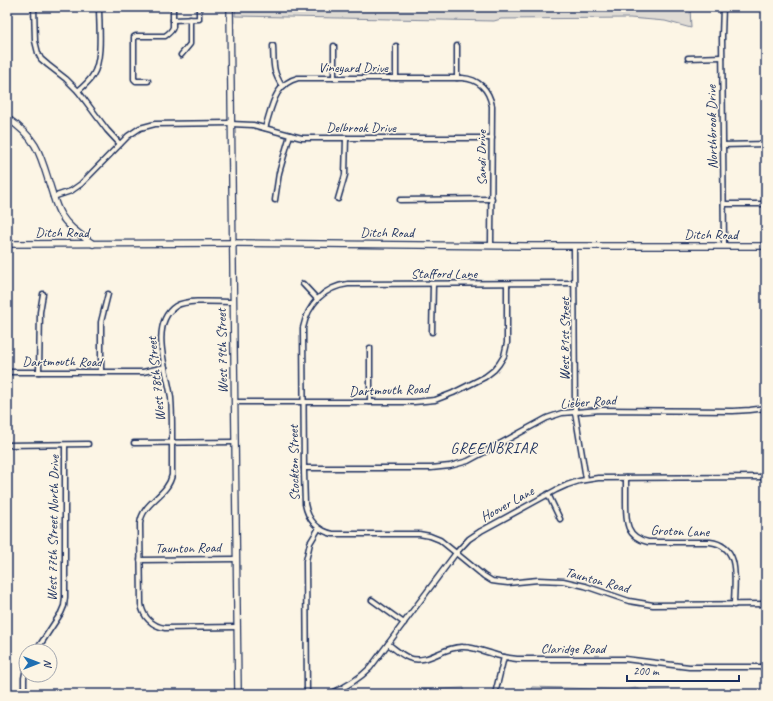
<svg xmlns="http://www.w3.org/2000/svg" width="773" height="701" font-family="Caveat,sans-serif">
<style>
.green{fill:#dfdbd4;stroke:#7d8599}
.lines{fill:none;stroke-linecap:round;stroke-linejoin:round}
.river{stroke:#b2b4b8;stroke-width:7}
.street-casing{stroke:#1b2f5e;stroke-width:7}
.secondary-casing{stroke:#1b2f5e;stroke-width:8}
.street{stroke:#fcf5e5;stroke-width:4}
.secondary{stroke:#fcf5e5;stroke-width:5.5}
.labels{text-anchor:middle;dominant-baseline:central;stroke-width:3;stroke-linejoin:round;paint-order:stroke}
.street-label{font-size:14px;fill:#1b2f5e;stroke:#fcf5e5}
.neighbourhood-label{font-size:15px;letter-spacing:1px;fill:#1b2f5e;stroke:#fcf5e5}
</style>
<rect width="100%" height="100%" fill="#fcf5e5"/>
<filter id="ink" filterUnits="userSpaceOnUse"><feTurbulence type="fractalNoise" baseFrequency=".025" numOctaves="2"/><feDisplacementMap in="SourceGraphic" scale="8" xChannelSelector="R" yChannelSelector="G"/><feConvolveMatrix kernelMatrix="1 2 1 2 8 2 1 2 1" color-interpolation-filters="sRGB"/></filter>
<g filter="url(#ink)">
<g class="green">
<polygon points="236,7 690,7 691,28 665,21 630,18 501,19 494,21 235,16"/>
<polygon points="532,687 759,694 529,694"/>
<polygon points="464,688 464,694 418,694 418,690"/>
</g>
<g class="lines">
<polyline class="river" points="622,694 624,693 636,691 642,694"/>
<defs>
<g id="street">
<polyline points="34,7 35,41 38,53 41,59 48,65 66,79 78,91 107,130 120,144"/>
<polyline points="723,7 722,36 724,246"/>
<polyline points="173,20 199,19 199,7"/>
<path d="M 273,46 C 274,64 272,70 282,86"/>
<polyline points="334,46 334,78"/>
<polyline points="396,46 396,78"/>
<polyline points="457,46 457,78"/>
<polyline points="181,55 190,44 190,19"/>
<polyline points="688,58 722,57"/>
<path d="M 148,81 L 136,81 L 134,79 L 134,37 L 136,36 L 165,36 C 168,34 172,31 173,27 L 173,7"/>
<path d="M 78,91 C 84,86 89,82 93,75 C 103,59 99,26 99,7"/>
<polyline points="231,124 253,125 294,136 302,138 492,138"/>
<path d="M 265,128 C 272,107 274,84 298,78 L 462,78 C 479,79 489,90 492,106 L 491,245"/>
<polyline points="723,145 766,144"/>
<polyline points="53,197 71,191 81,184 128,136 140,128 155,124 231,123"/>
<polyline points="338,199 345,175 346,138"/>
<polyline points="275,200 279,173 290,135"/>
<polyline points="400,200 492,199"/>
<polyline points="724,204 766,204"/>
<polyline points="574,246 575,412 586,479"/>
<path d="M 574,283 L 348,284 C 324,287 308,304 303,328 L 304,472 L 305,504 C 308,520 318,531 333,534 L 419,534 L 430,536 L 440,540 L 456,553 L 484,576 L 492,581 L 499,582 L 508,583 L 538,580 L 563,581 L 585,586 L 629,601 L 653,605 L 766,604"/>
<polyline points="303,284 317,299"/>
<path d="M 233,302 C 218,302 188,299 176,306 C 148,324 168,373 171,398 C 172,410 172,421 172,432 C 172,446 172,461 172,475 C 168,496 142,502 140,524 L 141,604 C 143,617 152,626 165,628 L 237,627"/>
<polyline points="432,332 433,284"/>
<polyline points="370,348 370,402"/>
<polyline points="7,372 143,372 165,367"/>
<polyline points="39,372 40,312 43,294"/>
<polyline points="101,372 101,322 108,294"/>
<polyline points="235,402 414,402 435,400 453,393 485,377 494,370 499,364 504,356 507,343 507,284"/>
<polyline points="134,443 235,442"/>
<polyline points="7,445 88,444"/>
<polyline points="304,468 431,468 450,466 468,461 547,418 562,413 601,410 733,411 750,410 766,408"/>
<path d="M 626,478 C 626,486 626,495 626,503 C 626,522 626,537 648,542 L 710,542 C 742,546 734,581 734,605"/>
<polyline points="548,494 560,519"/>
<polyline points="140,560 236,559"/>
<polyline points="372,600 404,623"/>
<path d="M 388,644 C 395,649 401,655 409,658 C 428,665 443,646 463,647 C 473,647 483,651 493,654 C 501,657 509,658 517,659 L 625,659 L 689,667 L 766,667"/>
<polyline points="36,651 61,613 64,606 65,597 65,445"/>
<polyline points="24,694 24,678 26,668"/>
<polyline points="307,694 306,561 310,543 319,528"/>
<path d="M 330,694 C 346,687 358,680 370,668 L 456,553 L 469,539 L 481,531 L 556,490 L 567,485 L 579,481 L 598,478 L 766,477"/>
<polyline points="495,694 504,657"/>
</g>
<g id="secondary">
<polyline points="230,7 238,694"/>
<path d="M 7,118 C 39,140 40,154 51,189 C 54,198 56,207 61,215 C 68,227 81,235 93,244"/>
<polyline points="7,244 233,243 526,246 766,246"/>
</g>
</defs>
<use href="#street" class="street-casing"/>
<use href="#secondary" class="secondary-casing"/>
<use href="#street" class="street"/>
<use href="#secondary" class="secondary"/>
</g>
</g>
<g class="labels">
<g class="street-label">
<text x="353" y="67">Vineyard Drive</text>
<text x="361" y="127">Delbrook Drive</text>
<text transform="translate(712 127) rotate(-91)">Northbrook Drive</text>
<text transform="translate(481 158) rotate(-90)">Sandi Drive</text>
<text x="62" y="232">Ditch Road</text>
<text x="387" y="232">Ditch Road</text>
<text x="711" y="234">Ditch Road</text>
<text x="444" y="273">Stafford Lane</text>
<text transform="translate(564 339) rotate(-90)">West 81st Street</text>
<text transform="translate(222 351) rotate(-91)">West 79th Street</text>
<text x="62" y="361">Dartmouth Road</text>
<text transform="translate(156 379) rotate(-96)">West 78th Street</text>
<text transform="translate(389 390) rotate(-2)">Dartmouth Road</text>
<text transform="translate(588 402) rotate(-4)">Lieber Road</text>
<text transform="translate(294 463) rotate(-91)">Stockton Street</text>
<text transform="translate(507 504) rotate(-29)">Hoover Lane</text>
<text transform="translate(53 528) rotate(-89)">West 77th Street North Drive</text>
<text transform="translate(680 531) rotate(2)">Groton Lane</text>
<text transform="translate(188 548) rotate(-1)">Taunton Road</text>
<text transform="translate(597 580) rotate(15)">Taunton Road</text>
<text x="573" y="648">Claridge Road</text>
</g>
<g class="neighbourhood-label">
<text x="494" y="448">GREENBRIAR</text>
</g>
</g>
<rect width="773" height="701" fill="none" stroke="#fcf5e5" stroke-width="24"/>
<rect x="12" y="12" width="749" height="677" fill="none" stroke="#1b2f5e" stroke-width="1.5" filter="url(#ink)"/>
<g transform="translate(38 663) rotate(90)"><circle r="19" fill="#fcf5e5" stroke="#a2a6af"/>
<path d="M0-3L7 15L0 10L-7 15Z" fill="#1f6fb2"/>
<text y="-6" font-size="11" font-weight="bold" text-anchor="middle" fill="#1b2f5e">N</text>
</g>
<path d="M627 675v6h112v-6" fill="none" stroke="#1b2f5e" stroke-width="2"/>
<text x="633" y="675" font-size="12" fill="#1b2f5e" stroke="#fcf5e5" stroke-width="3" paint-order="stroke">200 m</text>
</svg>
